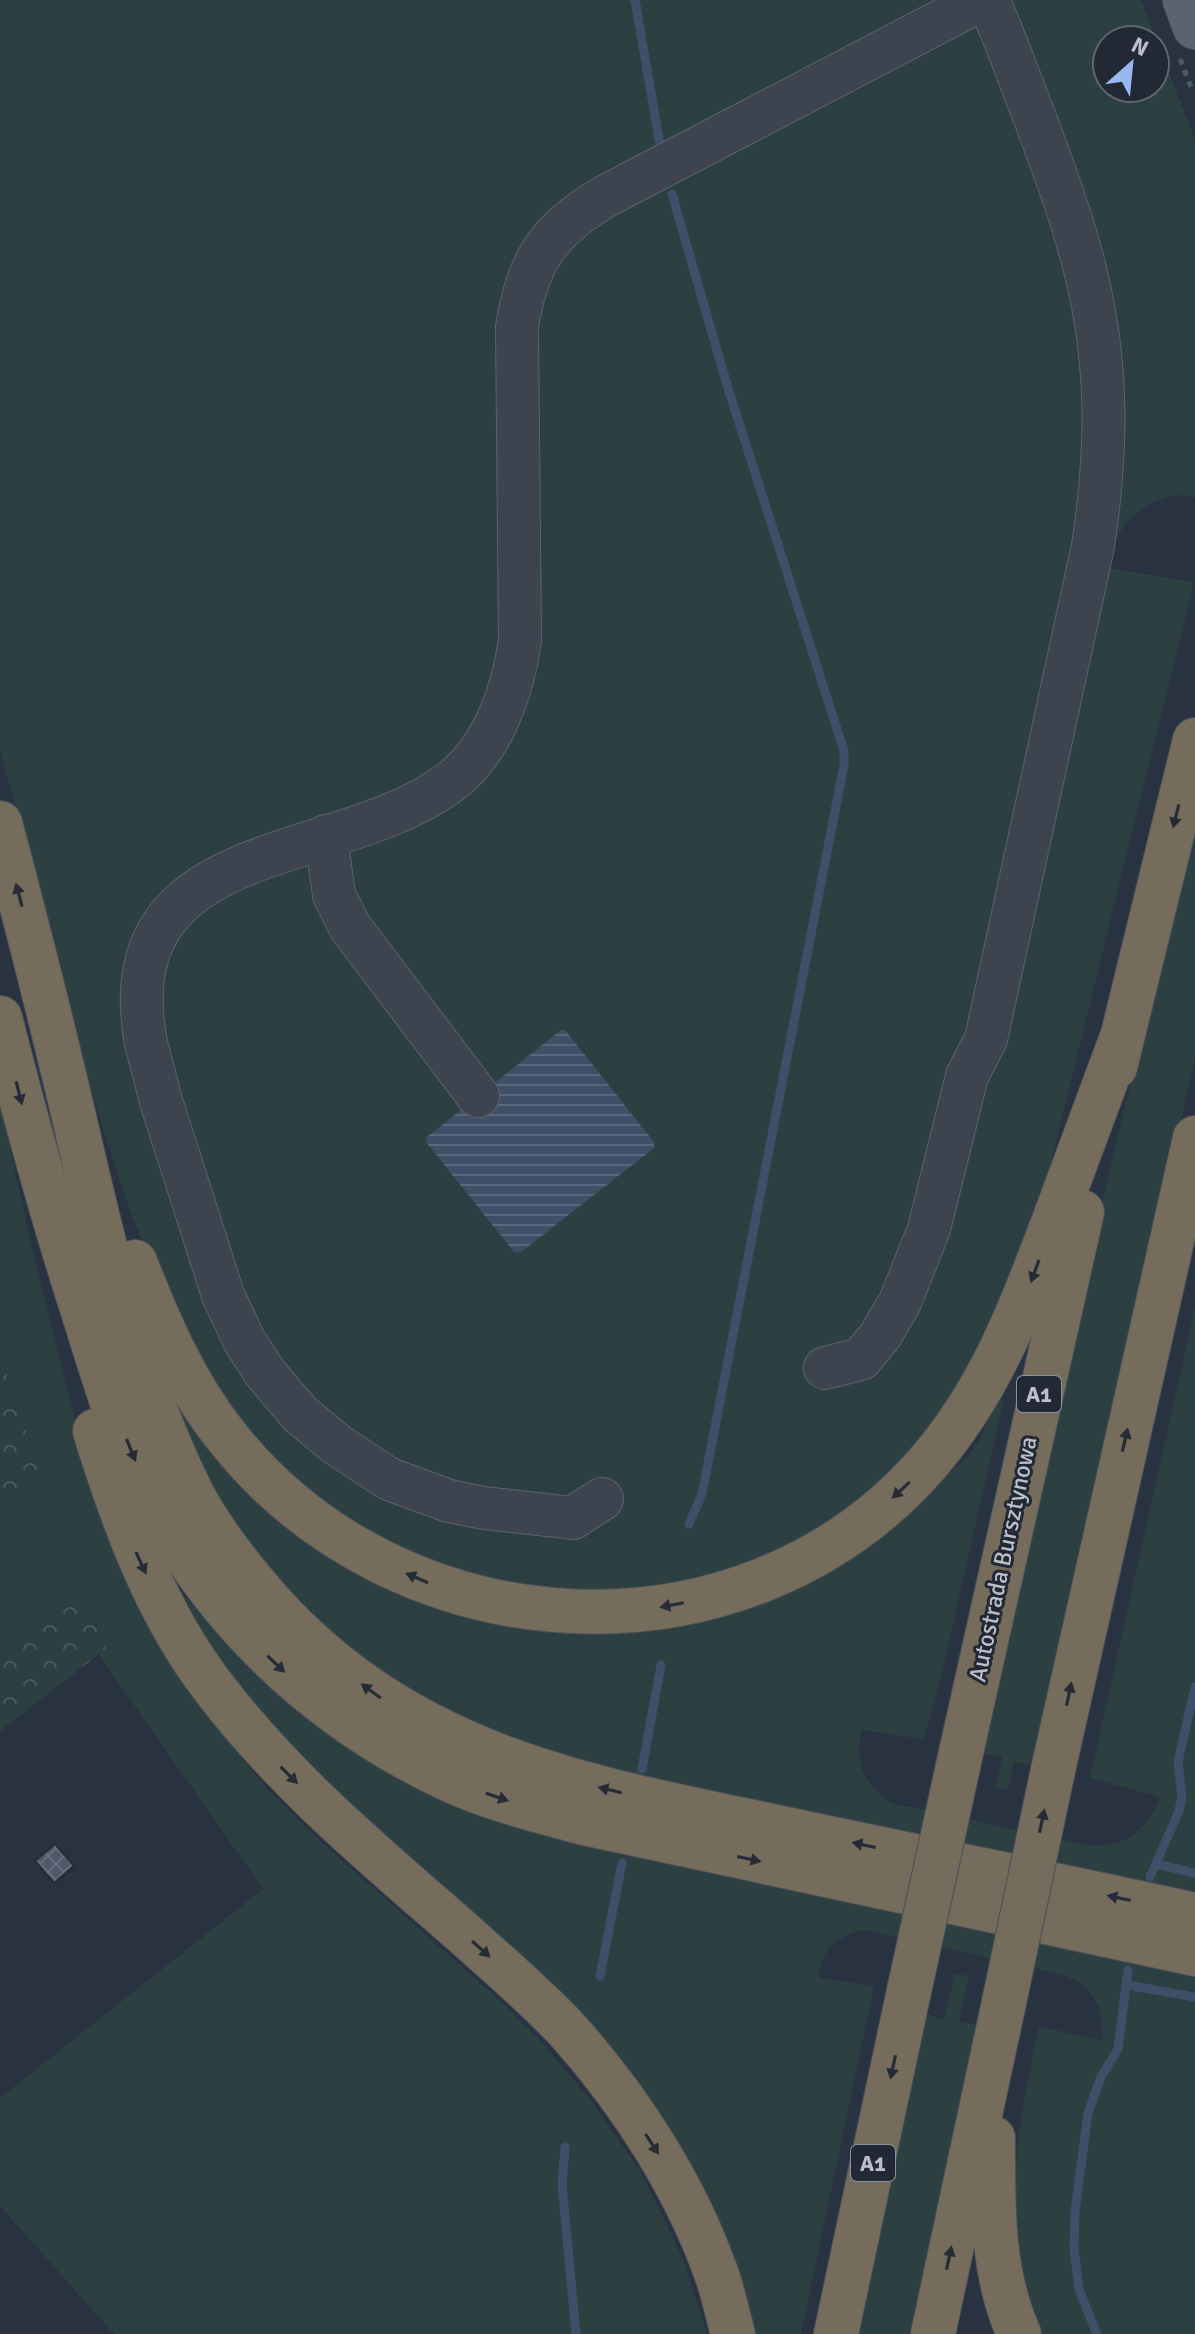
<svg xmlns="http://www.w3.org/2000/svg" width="1195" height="2334" font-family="Signika,sans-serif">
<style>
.green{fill:#2c4042;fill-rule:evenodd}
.forest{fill:url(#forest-crowns)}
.water{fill:url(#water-rules)}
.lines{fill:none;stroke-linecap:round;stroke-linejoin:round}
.stream{stroke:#404f68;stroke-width:9}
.building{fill:url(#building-cross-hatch);stroke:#242b37;stroke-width:2}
.minor-casing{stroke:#5b626d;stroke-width:44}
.major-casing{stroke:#474d59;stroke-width:46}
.highway-casing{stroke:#484f5a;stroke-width:46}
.path{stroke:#4b5c60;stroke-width:5;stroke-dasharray:6 6;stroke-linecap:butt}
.minor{stroke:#3d4450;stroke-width:42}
.major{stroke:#5b6370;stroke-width:44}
.highway{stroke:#756c5b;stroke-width:44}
.highway-bridge-casing{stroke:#484f5a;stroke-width:46;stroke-linecap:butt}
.highway-bridge{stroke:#756c5b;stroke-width:44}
.oneway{fill:#262c37}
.labels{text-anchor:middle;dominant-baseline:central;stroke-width:6;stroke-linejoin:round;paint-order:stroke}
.shield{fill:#222935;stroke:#8c929d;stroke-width:2}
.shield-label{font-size:22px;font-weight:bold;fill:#babfca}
.street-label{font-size:24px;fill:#babfca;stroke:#222935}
</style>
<defs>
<pattern id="forest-crowns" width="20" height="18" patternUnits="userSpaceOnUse" patternTransform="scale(2)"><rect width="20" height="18" fill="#2c4042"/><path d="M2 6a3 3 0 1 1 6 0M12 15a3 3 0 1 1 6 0" fill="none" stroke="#485a5c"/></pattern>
<pattern id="water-rules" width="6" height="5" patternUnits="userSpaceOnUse" patternTransform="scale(2)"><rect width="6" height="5" fill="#404f68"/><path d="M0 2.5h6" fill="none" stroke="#5a677c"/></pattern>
<pattern id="building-cross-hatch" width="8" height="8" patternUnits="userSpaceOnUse" patternTransform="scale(2)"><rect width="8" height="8" fill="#4f5969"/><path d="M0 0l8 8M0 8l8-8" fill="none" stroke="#666f7d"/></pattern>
</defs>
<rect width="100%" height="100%" fill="#293240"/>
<g class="green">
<path d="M 0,0 L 963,0 L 596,191 C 526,237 511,261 506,345 L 510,640 C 503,683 479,753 440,779 C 430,785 417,788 406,793 C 364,810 321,821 278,834 L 286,866 C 296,865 308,863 315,872 L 330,910 L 371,973 L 388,961 C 368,933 330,891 344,853 C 348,841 362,840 374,836 C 407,825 436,807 462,784 C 477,770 488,754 499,736 C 538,668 528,605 528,530 C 527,473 527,417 525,360 C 529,319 532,279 559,246 C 586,213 639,190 676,170 C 772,117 871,68 968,18 L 982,23 L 996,40 C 1020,101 1048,163 1066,227 C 1103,356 1099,463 1074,593 L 1089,596 C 1096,560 1103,524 1108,488 C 1117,407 1110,318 1087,240 C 1068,172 1039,106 1014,40 C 1010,26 1006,14 1011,0 L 1141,0 L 1195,140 L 1195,497 C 1167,489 1134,509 1120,532 C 1113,543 1110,556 1107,568 L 1194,582 L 1041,1202 C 995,1352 925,1484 775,1552 C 743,1566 713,1578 679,1584 C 600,1599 518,1594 442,1568 C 193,1479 122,1209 62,979 C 49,925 34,873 20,820 C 14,796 4,771 0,746 C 0,722 0,695 0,670 C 0,620 0,569 0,519 C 0,346 0,173 0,0 ZM 1107,40 L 1155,40 L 1155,88 L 1107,88 Z"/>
<path d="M 1195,820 L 1195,1059 L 1034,1766 L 1014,1762 L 1008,1790 L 995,1788 L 1002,1757 L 979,1752 C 1045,1440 1118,1129 1195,820 Z"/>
<polygon points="0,1102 29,1234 83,1453 161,1645 215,1725 269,1791 325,1845 505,2005 539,2039 591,2100 640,2171 666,2223 685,2264 707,2334 114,2334 0,2206 0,2098 263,1889 99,1655 106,1648 82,1592 0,1657 0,1509 41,1477 0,1354"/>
<path d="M 1195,1307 L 1195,1899 L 560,1757 L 436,1709 L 338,1643 L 260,1561 L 215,1493 L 193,1452 L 160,1363 L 249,1485 L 577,1627 L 921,1499 L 967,1457 L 981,1437 L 997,1401 L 1004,1399 L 943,1668 L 924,1739 L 862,1730 C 854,1762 864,1785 892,1803 L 1087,1845 C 1121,1850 1150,1829 1160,1797 L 1090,1778 Z"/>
<path d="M 169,1580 L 229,1643 L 1195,1971 L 1195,2334 L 1039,2334 C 998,2230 1016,2132 1039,2027 L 1102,2040 C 1105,2008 1091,1982 1060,1974 L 865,1930 C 838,1934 821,1949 819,1977 L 874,1987 L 801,2334 L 755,2334 L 741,2288 L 720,2232 L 228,1677 Z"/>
<polygon points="955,1974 969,1976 959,2021 979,2026 914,2334 858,2334 924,2014 944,2019"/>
</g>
<g class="forest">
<polygon points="0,1354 41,1478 0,1509"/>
<polygon points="82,1592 106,1649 0,1731 0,1657"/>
</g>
<polygon class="water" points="561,1030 565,1030 654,1142 654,1148 521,1252 514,1252 426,1142 427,1137"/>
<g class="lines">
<g class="stream">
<polyline points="635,0 660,145"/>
<polyline points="672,194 727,385 844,751 844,765 702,1494 689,1524"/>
<polyline points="642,1769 661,1665"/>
<polyline points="1156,1864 1195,1873"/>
<polyline points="1150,1877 1179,1811 1182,1797 1178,1762 1195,1687"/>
<polyline points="600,1976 622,1863"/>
<polyline points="1127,1985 1195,1997"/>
<polyline points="565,2147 562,2185 576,2334"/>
<polyline points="1097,2334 1079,2290 1074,2249 1075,2211 1088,2113 1101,2077 1118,2049 1128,1970"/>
</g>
</g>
<polygon class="building" points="55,1844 74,1866 54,1883 35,1861"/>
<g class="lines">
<defs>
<g id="minor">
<polyline points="326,836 334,895 350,927 478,1096"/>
<path d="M 825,1368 L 861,1359 L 880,1336 L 900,1302 L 929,1229 L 967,1076 L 986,1039 L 1093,546 C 1102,486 1107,425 1101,364 C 1094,276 1064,195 1033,113 C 1018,75 1005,37 988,0"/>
<path d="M 602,1499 L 573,1518 L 484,1508 L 449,1501 L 389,1479 L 336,1444 L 300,1414 L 266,1374 L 245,1342 L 223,1295 L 161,1101 L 146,1043 C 107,833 341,868 453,780 C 494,747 513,690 520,640 L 517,327 C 527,261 549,229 606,196 L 981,0"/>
</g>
<polyline id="major" points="1185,0 1195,27"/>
<g id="highway">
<path d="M 0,823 C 26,921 51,1019 74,1117 C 103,1244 133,1375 191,1492 C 212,1533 242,1570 272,1604 C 418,1764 599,1789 800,1832 C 932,1860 1064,1886 1195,1915"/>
<path d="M 0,1018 C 25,1116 51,1212 82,1308 C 101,1367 118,1429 145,1484 C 209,1615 315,1716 446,1778 C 490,1799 537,1810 584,1823 L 1195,1954"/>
<polyline points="1115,1067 1195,740"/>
<path d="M 135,1262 C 159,1323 185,1385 227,1437 C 398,1653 740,1676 926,1465 C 989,1393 1018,1315 1052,1226 C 1075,1164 1098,1102 1121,1040"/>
<path d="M 95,1431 C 122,1519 157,1615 214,1688 C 287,1784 379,1859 469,1938 C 503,1969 539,1999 570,2033 C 631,2102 684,2184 715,2270 C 723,2290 727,2313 733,2334"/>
<polyline points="962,1748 1082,1212"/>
<polyline points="1053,1770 1195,1138"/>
<path d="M 993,2138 C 993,2204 991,2272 1019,2334"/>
<polyline points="836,2334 909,1991"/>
<polyline points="933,2334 1003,2007"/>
</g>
</defs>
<use href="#minor" class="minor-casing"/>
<use href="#major" class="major-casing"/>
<use href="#highway" class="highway-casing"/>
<polyline class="path" points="1180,59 1191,87 1195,89"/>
<use href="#minor" class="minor"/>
<use href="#major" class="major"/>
<use href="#highway" class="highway"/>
<defs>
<g id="highway-bridge">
<polyline points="909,1991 962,1748"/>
<polyline points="1003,2007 1053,1770"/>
</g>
</defs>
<use href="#highway-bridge" class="highway-bridge-casing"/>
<use href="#highway-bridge" class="highway-bridge"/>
</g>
<defs><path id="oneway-solid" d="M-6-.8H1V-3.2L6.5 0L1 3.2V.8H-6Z" transform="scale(2)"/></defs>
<g class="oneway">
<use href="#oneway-solid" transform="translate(1176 816) rotate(104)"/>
<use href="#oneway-solid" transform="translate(19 895) rotate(-105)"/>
<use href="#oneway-solid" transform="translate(19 1093) rotate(76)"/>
<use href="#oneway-solid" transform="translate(1035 1271) rotate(110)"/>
<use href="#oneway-solid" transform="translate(1125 1440) rotate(-77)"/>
<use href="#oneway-solid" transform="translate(131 1450) rotate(68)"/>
<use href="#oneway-solid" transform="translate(901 1490) rotate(137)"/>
<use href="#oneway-solid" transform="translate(141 1563) rotate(65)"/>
<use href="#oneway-solid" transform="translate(417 1578) rotate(-157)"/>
<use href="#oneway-solid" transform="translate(672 1605) rotate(169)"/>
<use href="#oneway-solid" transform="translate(276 1664) rotate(44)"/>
<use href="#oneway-solid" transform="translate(371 1691) rotate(-144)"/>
<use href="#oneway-solid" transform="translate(1069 1694) rotate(-78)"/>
<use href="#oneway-solid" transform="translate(289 1775) rotate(45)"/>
<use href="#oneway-solid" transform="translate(610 1790) rotate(-167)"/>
<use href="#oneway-solid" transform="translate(497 1797) rotate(19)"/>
<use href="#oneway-solid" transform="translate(1042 1821) rotate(-78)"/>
<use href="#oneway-solid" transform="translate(864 1845) rotate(-168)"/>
<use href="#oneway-solid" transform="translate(749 1859) rotate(12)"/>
<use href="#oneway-solid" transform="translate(1119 1898) rotate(-168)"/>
<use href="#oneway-solid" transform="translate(481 1949) rotate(42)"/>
<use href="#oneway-solid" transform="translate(893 2067) rotate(102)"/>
<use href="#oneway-solid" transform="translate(652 2144) rotate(57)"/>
<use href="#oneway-solid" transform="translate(949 2258) rotate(-78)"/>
</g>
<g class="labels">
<g class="shield">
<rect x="1017" y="1376" width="44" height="36" rx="6"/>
<rect x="851" y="2145" width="44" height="36" rx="6"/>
</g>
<g class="shield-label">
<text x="1039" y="1394">A1</text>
<text x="873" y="2163">A1</text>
</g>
<g class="street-label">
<text transform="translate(1003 1559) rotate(-78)">Autostrada Bursztynowa</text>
</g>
</g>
<g transform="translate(1131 64) rotate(27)"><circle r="38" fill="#222935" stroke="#5f6571" stroke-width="2"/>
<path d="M0-6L14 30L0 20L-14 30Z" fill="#99b7f0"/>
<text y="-12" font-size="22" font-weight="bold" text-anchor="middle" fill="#babfca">N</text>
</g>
</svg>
